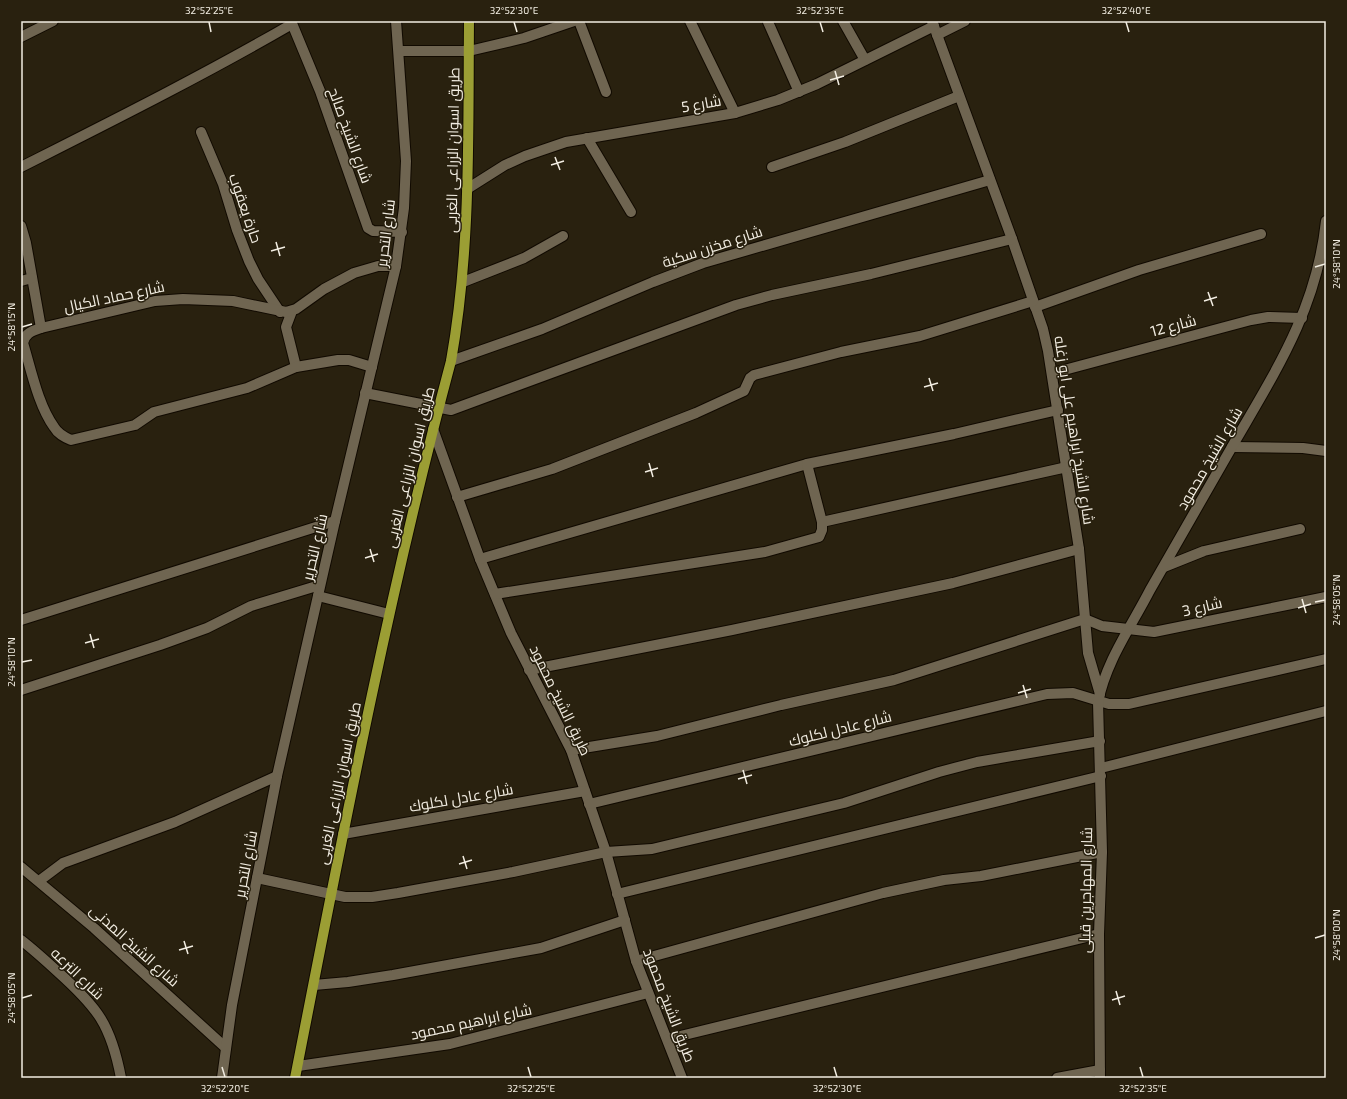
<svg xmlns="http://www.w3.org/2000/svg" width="1347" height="1099" font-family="'Exo 2',Cairo,sans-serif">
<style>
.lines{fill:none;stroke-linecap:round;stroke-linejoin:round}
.minor-casing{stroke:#110a00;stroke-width:12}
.major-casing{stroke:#110a00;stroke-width:12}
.minor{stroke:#6f6551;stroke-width:10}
.major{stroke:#9b9e34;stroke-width:10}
.ticks{fill:none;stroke:#f2ede2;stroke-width:1.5}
.labels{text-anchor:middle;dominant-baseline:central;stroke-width:3;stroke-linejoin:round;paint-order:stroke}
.street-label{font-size:15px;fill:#f2ede2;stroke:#29210f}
.neatline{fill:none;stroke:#f2ede2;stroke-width:1.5}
.ticks-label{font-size:10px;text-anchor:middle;fill:#f2ede2}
</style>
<rect width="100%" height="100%" fill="#29210f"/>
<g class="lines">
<defs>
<g id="minor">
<polyline points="291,21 320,91 368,228 373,231 402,232"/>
<polyline points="579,21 606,92"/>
<polyline points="690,21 735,113"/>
<polyline points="843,21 865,60"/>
<polyline points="932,21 1012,239 1043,329 1048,351 1079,549 1088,653 1100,694"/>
<polyline points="768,22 799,92"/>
<polyline points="937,35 965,21"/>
<polyline points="21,37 53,21"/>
<polyline points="399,51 469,51 524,38 574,21"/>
<polyline points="201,132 223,184 237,230 249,261 258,279 280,312"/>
<polyline points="587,138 631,212"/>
<path d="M 21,167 C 112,121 204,75 292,24"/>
<polyline points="772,167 845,142 959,96"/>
<polyline points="467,189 505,165 525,156 566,142 735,113 778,100 817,84 934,26"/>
<polyline points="21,226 26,243 41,328"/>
<polyline points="21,281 32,278"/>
<polyline points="463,282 524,258 563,236"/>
<polyline points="1035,307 1139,270 1261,234"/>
<polyline points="292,311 286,327 296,367"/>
<polyline points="451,361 542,329 653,282 703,263 990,180"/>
<path d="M 372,367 L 349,360 L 338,360 L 296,367 L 247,388 L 154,412 L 135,425 L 71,440 C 64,437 58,434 54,427 C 38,405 31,369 23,343 C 25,333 32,331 41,328 L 155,301 L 183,299 L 233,301 L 286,312 L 296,309 L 324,289 L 354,273 L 378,266 L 396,266"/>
<polyline points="1053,373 1251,320 1268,317 1302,318"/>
<polyline points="365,393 451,410 736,305 772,295 871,274 1012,239"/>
<polyline points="433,429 480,559 511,633 571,750 606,852 636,961 682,1078"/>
<polyline points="1232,447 1303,448 1326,451"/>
<polyline points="457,497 552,469 696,413 744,391 750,378 754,375 841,352 920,336 1033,301"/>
<polyline points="822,522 1067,467"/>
<polyline points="480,559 807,464 954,434 1058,410"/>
<polyline points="1164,567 1204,551 1300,529"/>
<polyline points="495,594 765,552 819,537 822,530 822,522 807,464"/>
<polyline points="318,596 389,614"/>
<polyline points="21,620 335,521"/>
<polyline points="529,670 732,630 953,583 1079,549"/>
<polyline points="21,690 160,645 207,628 251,606 320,585"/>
<polyline points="571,750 657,736 781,705 894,680 1085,619 1102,626 1154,632 1326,597"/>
<polyline points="1101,768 1326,711"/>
<polyline points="589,804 1047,694 1073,693 1109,704 1129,704 1326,659"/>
<polyline points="343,834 585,791"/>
<polyline points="21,867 94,928 226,1048"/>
<polyline points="257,878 345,897 372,897 398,893 513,872 606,852 652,849 844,803 939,772 977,762 1100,741"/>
<polyline points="39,881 63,863 175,822 277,776"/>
<polyline points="617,894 1101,776"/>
<path d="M 21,940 C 34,950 46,961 58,972 C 98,1008 111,1025 121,1078"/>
<polyline points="636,961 883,893 944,880 981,876 1102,852"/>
<polyline points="314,985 348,982 393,975 541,948 625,920"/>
<polyline points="668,1039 1099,934"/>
<polyline points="298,1066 450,1044 648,993"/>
<polyline points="222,1078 232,1005 277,776 335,521 396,266 404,208 406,161 396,21"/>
<polyline points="1057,1078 1100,1070"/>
<path d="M 1100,1078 L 1099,934 L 1102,852 L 1098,702 C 1106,661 1131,627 1150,590 C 1179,539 1208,488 1237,438 C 1279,366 1317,306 1326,221"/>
</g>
<path id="major" d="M 295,1078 C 342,838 388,597 451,361 C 471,249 468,135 469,21"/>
</defs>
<use href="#minor" class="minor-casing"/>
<use href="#major" class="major-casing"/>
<use href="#minor" class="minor"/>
<use href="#major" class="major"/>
</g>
<path class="ticks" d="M 209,22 L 211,32M 514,22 L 517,32M 820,22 L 823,32M 1126,22 L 1129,32M 835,71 L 839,85M 830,80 L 844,76M 555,157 L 560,170M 551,165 L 564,161M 276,242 L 280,256M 271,251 L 285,247M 1315,267 L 1325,264M 1208,292 L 1213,306M 1204,301 L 1217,297M 22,327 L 32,324M 929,378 L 933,391M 924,387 L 938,383M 649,463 L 653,477M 645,472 L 658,468M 370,549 L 374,562M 365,558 L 378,554M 1302,599 L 1306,613M 1315,602 L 1325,600M 1298,608 L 1311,604M 90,634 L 94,648M 85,643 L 99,639M 22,662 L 32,660M 1023,685 L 1027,698M 1018,693 L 1031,689M 743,770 L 747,784M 738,779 L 752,775M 463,856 L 467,869M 459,864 L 472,860M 1315,938 L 1325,935M 184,941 L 188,954M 179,950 L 193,946M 1116,991 L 1120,1005M 22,998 L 32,995M 1112,1000 L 1125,996M 222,1067 L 225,1077M 528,1067 L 531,1077M 834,1067 L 837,1077M 1140,1067 L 1143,1077"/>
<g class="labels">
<g class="street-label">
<text transform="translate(701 103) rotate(-10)">شارع 5</text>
<text transform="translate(351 135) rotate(70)">شارع الشيخ صالح</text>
<text transform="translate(452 150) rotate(-89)">طريق اسوان الزراعى الغربى</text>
<text transform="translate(246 208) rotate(71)">حارة يعقوب</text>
<text transform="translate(385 233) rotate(-83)">شارع التحرير</text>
<text transform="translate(712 246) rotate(-18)">شارع مخزن سكية</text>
<text transform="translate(114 296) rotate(-12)">شارع حماد الكيال</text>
<text transform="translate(1173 325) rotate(-15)">شارع 12</text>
<text transform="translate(1075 430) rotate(81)">شارع الشيخ ابراهيم على ابو زغله</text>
<text transform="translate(1209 458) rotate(-60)">شارع الشيخ محمود</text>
<text transform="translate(409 467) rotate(-76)">طريق اسوان الزراعى الغربى</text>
<text transform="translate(314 547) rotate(-77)">شارع التحرير</text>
<text transform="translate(1202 606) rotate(-13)">شارع 3</text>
<text transform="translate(561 700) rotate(64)">طريق الشيخ محمود</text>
<text transform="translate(840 728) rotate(-14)">شارع عادل لكلوك</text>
<text transform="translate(338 783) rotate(-78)">طريق اسوان الزراعى الغربى</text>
<text transform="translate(461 797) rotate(-10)">شارع عادل لكلوك</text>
<text transform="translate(245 864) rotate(-79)">شارع التحرير</text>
<text transform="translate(1085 890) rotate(-89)">شارع المهاجرين قبلى</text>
<text transform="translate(135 945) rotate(42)">شارع الشيخ المدنى</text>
<text transform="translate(78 973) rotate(44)">شارع الترعه</text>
<text transform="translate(670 1005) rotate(69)">طريق الشيخ محمود</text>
<text transform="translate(471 1021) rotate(-12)">شارع ابراهيم محمود</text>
</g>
</g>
<rect width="1347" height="1099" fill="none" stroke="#29210f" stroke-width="44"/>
<rect x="22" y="22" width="1303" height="1055" class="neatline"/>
<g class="ticks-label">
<text x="209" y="14">32°52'25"E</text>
<text x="514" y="14">32°52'30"E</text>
<text x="820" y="14">32°52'35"E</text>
<text x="1126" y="14">32°52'40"E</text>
<text transform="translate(1336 264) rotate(-90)" y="4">24°58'10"N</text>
<text transform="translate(11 327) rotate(-90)" y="4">24°58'15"N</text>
<text transform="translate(1336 600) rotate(-90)" y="4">24°58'05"N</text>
<text transform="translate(11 662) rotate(-90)" y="4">24°58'10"N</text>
<text transform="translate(1336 935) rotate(-90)" y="4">24°58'00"N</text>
<text transform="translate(11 998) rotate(-90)" y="4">24°58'05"N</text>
<text x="225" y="1092">32°52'20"E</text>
<text x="531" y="1092">32°52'25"E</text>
<text x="837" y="1092">32°52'30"E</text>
<text x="1143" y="1092">32°52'35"E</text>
</g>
</svg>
